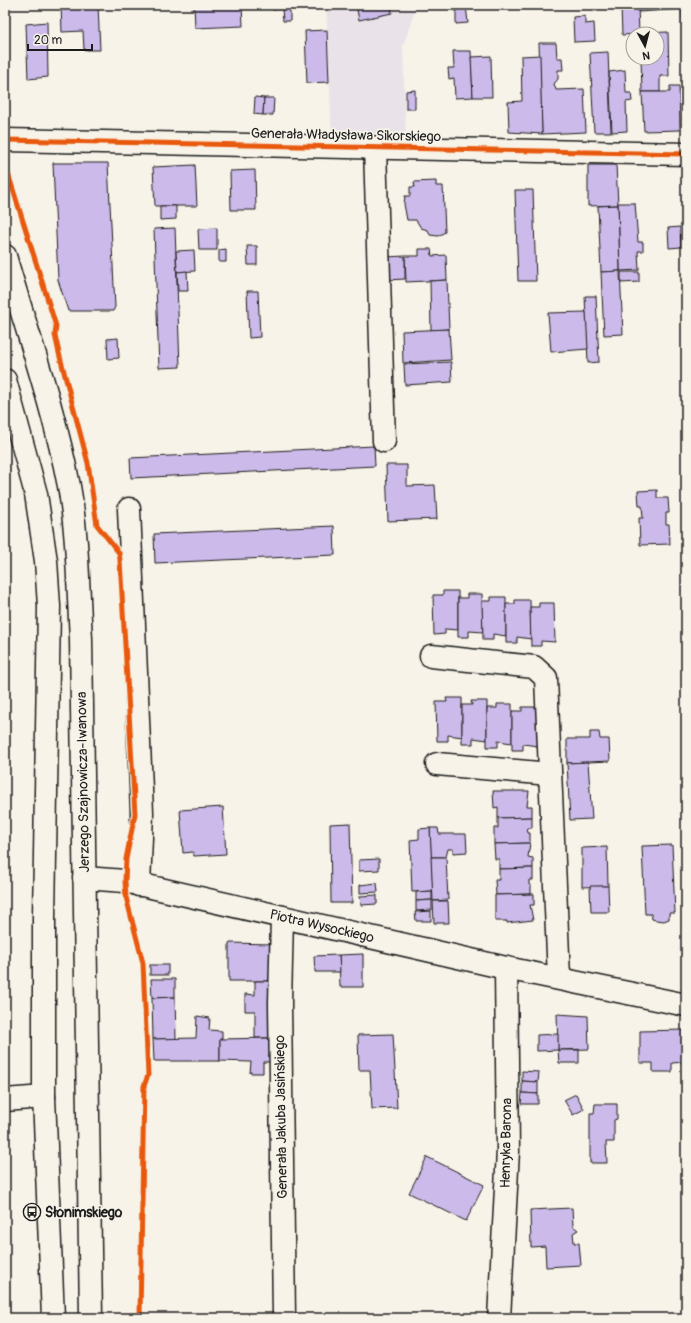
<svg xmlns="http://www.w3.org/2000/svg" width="691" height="1323" font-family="Pangolin,sans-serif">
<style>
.built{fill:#eae2e9}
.building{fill:#ccbaea;stroke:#1c1c1c}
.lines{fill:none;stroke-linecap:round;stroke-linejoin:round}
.minor-casing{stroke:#1c1c1c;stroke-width:25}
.major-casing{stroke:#1c1c1c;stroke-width:25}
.minor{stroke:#f7f3e8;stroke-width:22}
.major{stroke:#f7f3e8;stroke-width:22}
.quiet{stroke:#00873e;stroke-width:4;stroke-dasharray:8 4;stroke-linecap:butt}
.cycleway-casing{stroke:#f7f3e8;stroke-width:8}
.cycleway{stroke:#e8590c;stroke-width:5}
.labels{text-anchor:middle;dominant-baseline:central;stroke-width:3.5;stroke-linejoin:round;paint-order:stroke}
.street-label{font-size:14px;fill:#1c1c1c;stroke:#f7f3e8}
.poi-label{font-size:14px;font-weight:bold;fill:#1c1c1c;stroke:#f7f3e8;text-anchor:start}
</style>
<rect width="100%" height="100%" fill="#f7f3e8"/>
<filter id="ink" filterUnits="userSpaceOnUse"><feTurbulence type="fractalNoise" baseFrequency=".025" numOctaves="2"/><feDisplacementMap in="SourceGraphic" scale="8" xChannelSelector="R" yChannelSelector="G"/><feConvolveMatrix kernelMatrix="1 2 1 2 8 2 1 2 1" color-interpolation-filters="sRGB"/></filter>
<g filter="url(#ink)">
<polygon class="built" points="326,5 417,5 403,46 406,141 332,139"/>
<g class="building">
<polygon points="61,5 98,5 100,50 84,50 83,31 62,32"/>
<polygon points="194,5 242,5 243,26 195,28"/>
<polygon points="273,5 290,5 290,21 283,21 282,9 273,10"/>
<polygon points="356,5 391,5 392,13 359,20"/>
<polygon points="456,5 466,5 468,23 456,24"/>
<polygon points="639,5 686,5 686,31 683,31 682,9 639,12"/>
<polygon points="638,6 639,34 622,35 621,7"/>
<polygon points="585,16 585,24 594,23 595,41 574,42 573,17"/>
<polygon points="47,22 48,77 28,79 26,24"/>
<polygon points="327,30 329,82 307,83 305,31"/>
<polygon points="668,32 669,76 660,76 660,92 642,92 641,58 657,58 657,34 640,33"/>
<polygon points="539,43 556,43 557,58 562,58 563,70 558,70 558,79 554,84 556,90 584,89 586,132 542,134"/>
<polygon points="453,51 471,51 473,97 455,98 454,78 449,79 448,68 454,68"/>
<polygon points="608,52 611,132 594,132 590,53"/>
<polygon points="540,55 542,134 509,132 508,102 522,101 521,56"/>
<polygon points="491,56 492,97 473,97 471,57"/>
<polygon points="625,70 626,93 631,93 632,101 626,102 627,131 612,132 609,72"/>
<polygon points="670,86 679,86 680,130 644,131 642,92 670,92"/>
<polygon points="415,90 415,109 406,109 406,91"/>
<polygon points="255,97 264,98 263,115 254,114"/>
<polygon points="264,98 274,98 273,115 263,115"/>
<polygon points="53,163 108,163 115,307 113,311 68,311 58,280"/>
<polygon points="195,165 197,206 155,206 153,167"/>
<polygon points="588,165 616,165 618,205 588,206"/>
<polygon points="255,170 256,210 231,210 230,171"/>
<polygon points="436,181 436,186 443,186 445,232 438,236 430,235 428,230 421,228 416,220 407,220 404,204 405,196 410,196 410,187 415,187 414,182"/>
<polygon points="515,190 533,190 536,281 518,281"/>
<polygon points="618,203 635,203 638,242 643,242 643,251 638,251 639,270 620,271"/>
<polygon points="618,205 620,271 601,272 598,206"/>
<polygon points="160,206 176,206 176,219 160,220"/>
<polygon points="680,227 681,247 669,248 668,228"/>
<polygon points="175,228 180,367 159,368 154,229"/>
<polygon points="217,228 217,250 199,250 198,229"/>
<polygon points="247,246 257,246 257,265 248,265"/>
<polygon points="226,249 226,262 219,262 219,250"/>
<polygon points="419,249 431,249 432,256 446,255 447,280 406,282 405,256 419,256"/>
<polygon points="194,250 195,271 177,272 176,251"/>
<polygon points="405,256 405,279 387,280 386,257"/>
<polygon points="187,271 188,291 178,291 177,272"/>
<polygon points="620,271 623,334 604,335 601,272"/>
<polygon points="621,272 639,272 639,282 621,283"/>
<polygon points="447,280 449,329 431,330 430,281"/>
<polygon points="247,291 258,291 260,337 249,338"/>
<polygon points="585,296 596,296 599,362 588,363"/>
<polygon points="586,312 588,349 551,352 548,313"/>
<polygon points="449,329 451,360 403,363 402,331"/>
<polygon points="118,338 119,358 108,359 107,339"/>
<polygon points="451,362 452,382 405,385 404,364"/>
<polygon points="374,446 375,466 131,478 130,458"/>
<polygon points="386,465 407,465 407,486 435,485 437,519 388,521"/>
<polygon points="657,490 657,498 668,498 669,513 666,513 666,524 669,524 670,544 640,545 639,518 643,518 642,506 639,506 638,491"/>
<polygon points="334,526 335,555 155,563 154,534"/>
<polygon points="443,591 458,591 458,630 445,629 445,634 434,635 433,595 443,595"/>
<polygon points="467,594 482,594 483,632 469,631 469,637 458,637 458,598 467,598"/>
<polygon points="491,597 506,597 506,636 493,634 493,640 483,640 482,601 491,601"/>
<polygon points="515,600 530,600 531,639 517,637 517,643 506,643 506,604 515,604"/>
<polygon points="539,603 554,603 555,642 541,641 541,646 531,646 530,607 539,607"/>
<polygon points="446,698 462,698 462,737 448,735 448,741 437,741 436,702 447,702"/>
<polygon points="471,701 487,701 487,740 473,738 473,744 462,744 462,705 472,705"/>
<polygon points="497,704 512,704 512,743 498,741 498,747 487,747 487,708 497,708"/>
<polygon points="522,707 537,707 538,746 523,744 523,750 512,750 512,711 522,711"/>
<polygon points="590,732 599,732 600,739 609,739 610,761 567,763 567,739 590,739"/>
<polygon points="588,762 592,819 570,820 567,763"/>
<polygon points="493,791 529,791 527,806 532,806 532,817 498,818 498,807 494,808"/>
<polygon points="223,807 226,854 194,856 193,852 183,853 180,810"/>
<polygon points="532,817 532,828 527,828 528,833 530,833 530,843 494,844 494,828 498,828 498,818"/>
<polygon points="350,823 352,903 331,903 330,824"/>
<polygon points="430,828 438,828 439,834 466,834 467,852 453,853 453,849 448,849 446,857 431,857"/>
<polygon points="430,828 433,891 412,892 410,840 419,839 419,829"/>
<polygon points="530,843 528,857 533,858 533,868 499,869 499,859 495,859 494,844"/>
<polygon points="672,845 675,913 669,913 669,919 664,921 656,920 652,919 651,914 645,914 642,846"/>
<polygon points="607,847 608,886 582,887 582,848"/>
<polygon points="431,857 446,857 448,900 433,901"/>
<polygon points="379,859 379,870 359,871 359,860"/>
<polygon points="533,868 533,880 529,880 529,885 531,885 531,894 496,895 495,880 499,880 499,869"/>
<polygon points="377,883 378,892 360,893 360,885"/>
<polygon points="590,886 608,886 609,912 591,912"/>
<polygon points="432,891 432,900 416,901 416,892"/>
<polygon points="534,894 534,905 530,905 533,920 507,923 507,921 495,921 495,895"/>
<polygon points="377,895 377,904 361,905 360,896"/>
<polygon points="432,900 432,910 416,911 416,901"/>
<polygon points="433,901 448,901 449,923 434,923"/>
<polygon points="431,911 431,921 416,921 415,912"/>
<polygon points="229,943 272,944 272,981 229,981"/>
<polygon points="363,954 363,987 340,987 339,955"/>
<polygon points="339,955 340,972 315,972 314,956"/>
<rect x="150" y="965" width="18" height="10"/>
<polygon points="151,979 175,979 175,997 152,998"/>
<polygon points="255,981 272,981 272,1038 255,1038 255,1011 245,1011 245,994 255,995"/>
<polygon points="175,997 176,1039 153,1039 152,998"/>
<polygon points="557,1014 588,1016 589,1049 558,1050"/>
<polygon points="197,1016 210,1018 209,1030 222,1031 222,1039 220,1039 220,1061 154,1061 153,1039 196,1038"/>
<polygon points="684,1030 685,1062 672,1063 672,1072 653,1072 653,1063 640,1063 640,1031"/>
<polygon points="393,1034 397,1108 372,1109 370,1070 359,1070 358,1035"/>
<polygon points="558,1034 558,1050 537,1051 537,1035"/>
<polygon points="272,1038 272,1062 263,1062 263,1073 250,1073 251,1062 220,1061 220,1039"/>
<polygon points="558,1050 579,1050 579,1063 559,1063"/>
<polygon points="522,1071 539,1072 538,1082 522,1081"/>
<polygon points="522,1081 538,1082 538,1094 522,1093"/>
<polygon points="522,1093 538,1094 538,1104 521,1104"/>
<polygon points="576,1094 584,1109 573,1115 564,1100"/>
<polygon points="595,1104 617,1104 617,1119 614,1120 614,1142 606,1142 607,1163 590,1163 590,1113 594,1113"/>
<polygon points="427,1157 484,1185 466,1221 409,1193"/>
<polygon points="572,1208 573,1226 578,1230 573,1233 574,1243 579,1243 581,1265 546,1267 545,1246 531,1247 530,1210"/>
</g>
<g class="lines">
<defs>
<g id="minor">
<polyline points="5,140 686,154"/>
<polyline points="375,148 384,441"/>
<polyline points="129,509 142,813 139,885"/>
<polyline points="431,656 534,667 546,678 559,978"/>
<polyline points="437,764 550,774"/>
<polyline points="84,878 125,881 506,968 686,1005"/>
<polyline points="282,917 280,1003 284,1318"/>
<polyline points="5,1100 44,1097"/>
<polyline points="499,1318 508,1151 506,968"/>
</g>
<g id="major">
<path d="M 5,256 C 27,332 54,408 69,486 C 78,536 78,589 81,639 L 91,1318"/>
<polyline points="5,380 36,494 46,561 49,606 44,917 44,1097 53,1318"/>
</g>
</defs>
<use href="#minor" class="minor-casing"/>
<use href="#major" class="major-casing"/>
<use href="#minor" class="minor"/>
<use href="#major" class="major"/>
<polyline class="quiet" points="5,861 10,861"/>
<defs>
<g id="cycleway">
<polyline points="5,140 686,154"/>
<polyline points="5,164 56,326 55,335 59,353 88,463 97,525 119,553 120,560 135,814 126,859 125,881 126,897 143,963 148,1075 144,1086 140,1318"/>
</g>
</defs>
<use href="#cycleway" class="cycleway-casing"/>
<use href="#cycleway" class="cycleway"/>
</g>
</g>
<defs>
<symbol id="bus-ring" viewBox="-11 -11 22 22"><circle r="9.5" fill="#f7f3e8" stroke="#1c1c1c" stroke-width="1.5"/><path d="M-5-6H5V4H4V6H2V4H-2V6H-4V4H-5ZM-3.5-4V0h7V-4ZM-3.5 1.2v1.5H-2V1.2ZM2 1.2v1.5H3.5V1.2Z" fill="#1c1c1c"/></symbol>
</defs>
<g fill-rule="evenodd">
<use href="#bus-ring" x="22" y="1202" width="20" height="20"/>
</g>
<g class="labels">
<g class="street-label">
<text transform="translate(346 135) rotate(1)">Generała Władysława Sikorskiego</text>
<text transform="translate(83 782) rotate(-91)">Jerzego Szajnowicza-Iwanowa</text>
<text transform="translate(322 926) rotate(13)">Piotra Wysockiego</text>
<text transform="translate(281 1117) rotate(-91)">Generała Jakuba Jasińskiego</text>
<text transform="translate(506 1143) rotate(-89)">Henryka Barona</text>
</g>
<g class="poi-label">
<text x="45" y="1212">Słonimskiego</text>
</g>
</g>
<rect width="691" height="1323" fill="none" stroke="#f7f3e8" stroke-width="20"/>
<rect x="10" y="10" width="671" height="1303" fill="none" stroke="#1c1c1c" stroke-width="1.5" filter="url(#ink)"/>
<g transform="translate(645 46) rotate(173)"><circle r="19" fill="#f7f3e8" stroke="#9f9d96"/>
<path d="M0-3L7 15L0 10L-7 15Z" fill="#1c1c1c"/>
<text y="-6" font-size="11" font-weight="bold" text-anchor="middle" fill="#1c1c1c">N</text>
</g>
<path d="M28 44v6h64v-6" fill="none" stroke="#1c1c1c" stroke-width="2"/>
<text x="34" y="44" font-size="12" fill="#1c1c1c" stroke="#f7f3e8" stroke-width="3" paint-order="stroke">20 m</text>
</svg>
